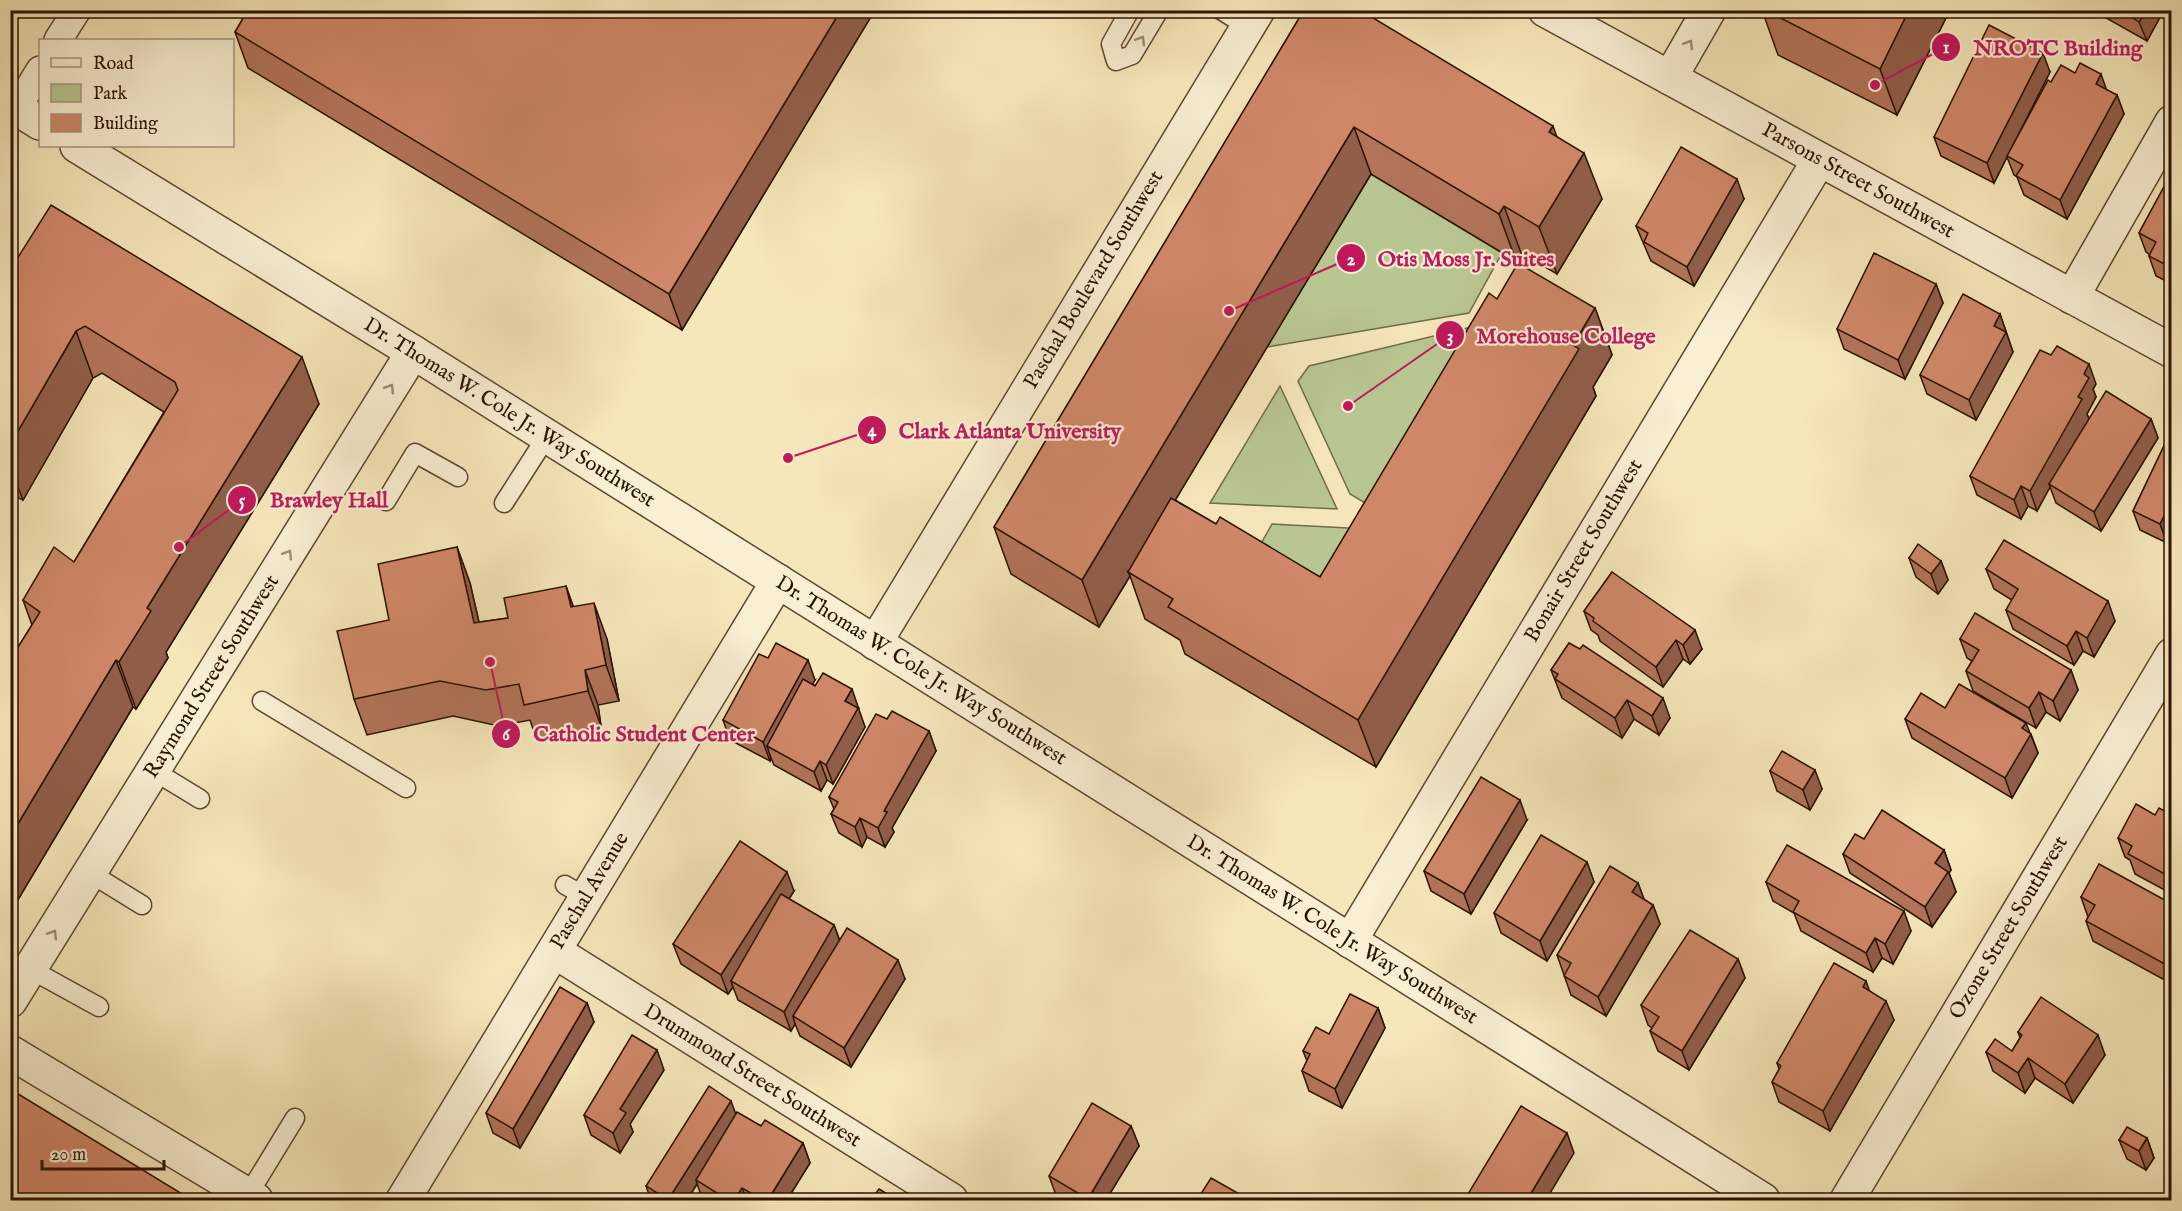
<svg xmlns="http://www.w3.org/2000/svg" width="2182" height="1211" font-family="'IM FELL English',serif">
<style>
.green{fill:#b8c692;stroke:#716c4a;stroke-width:1.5}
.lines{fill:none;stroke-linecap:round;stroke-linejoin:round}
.service-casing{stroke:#5d462f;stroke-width:21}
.pedestrian-casing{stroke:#5d462f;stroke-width:30}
.minor-casing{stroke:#5d462f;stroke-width:36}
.service{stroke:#f9efd2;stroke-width:18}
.pedestrian{stroke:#f9efd2;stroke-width:27}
.minor{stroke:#f9efd2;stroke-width:33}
.wall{fill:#b27459;stroke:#2a1101;stroke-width:1.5}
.shaded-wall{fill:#915e49;stroke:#2a1101;stroke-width:1.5}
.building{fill:#cf8768;stroke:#2a1101;stroke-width:1.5}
.oneway{stroke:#9c8b74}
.labels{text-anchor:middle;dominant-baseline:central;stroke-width:4.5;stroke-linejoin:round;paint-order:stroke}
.street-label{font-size:21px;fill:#2a1101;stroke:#f9efd2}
.leader{fill:none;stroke:#c2185b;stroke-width:2}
.callout-dot{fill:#c2185b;stroke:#f9efd2;stroke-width:2}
.mark-label{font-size:18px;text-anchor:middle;font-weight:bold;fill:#fff}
.callout-label{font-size:22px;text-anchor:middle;font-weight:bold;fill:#c2185b;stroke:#f9efd2;stroke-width:4.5;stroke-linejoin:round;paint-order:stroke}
</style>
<rect width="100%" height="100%" fill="#f6e7ba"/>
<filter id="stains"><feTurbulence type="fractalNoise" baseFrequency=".00333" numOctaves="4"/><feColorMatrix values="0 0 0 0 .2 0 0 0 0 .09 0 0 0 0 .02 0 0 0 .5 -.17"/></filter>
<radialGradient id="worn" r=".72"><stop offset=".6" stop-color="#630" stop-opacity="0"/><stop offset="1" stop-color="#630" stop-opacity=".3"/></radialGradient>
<g class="green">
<polygon points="1371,174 1502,253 1469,313 1267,347"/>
<polygon points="1471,327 1377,510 1350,494 1298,381 1309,366"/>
<polygon points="1280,386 1337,509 1210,503"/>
<polygon points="1272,524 1348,528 1384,546 1337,624 1246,570"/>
</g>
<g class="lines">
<defs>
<g id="service">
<polyline points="1130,10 1111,44 1116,61 1132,55 1159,10"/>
<polyline points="1221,10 1248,27"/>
<polyline points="386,501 415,453 458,477"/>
<polyline points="504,503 547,436"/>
<polyline points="262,701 406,788"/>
<polyline points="154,771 200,799"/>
<polyline points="90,873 142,905"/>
<polyline points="565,885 586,897"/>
<polyline points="30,969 99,1007"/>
<polyline points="248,1195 295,1118"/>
</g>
<g id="pedestrian">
<polyline points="58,40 77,10"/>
<polyline points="17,108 40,70"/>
</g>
<g id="minor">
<polyline points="1545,10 2172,351"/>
<polyline points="1670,78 1709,10"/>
<polyline points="10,104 40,123"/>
<polyline points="77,146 413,352 1763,1200"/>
<polyline points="2072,297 2172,122"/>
<polyline points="875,643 1258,10"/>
<polyline points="1350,941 1819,160"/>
<polyline points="554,951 951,1200"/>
<polyline points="10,1001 413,352"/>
<polyline points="10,1052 256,1200"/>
<polyline points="403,1200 778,581"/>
<polyline points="1847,1200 2172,655"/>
</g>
</defs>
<use href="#service" class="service-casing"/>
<use href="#pedestrian" class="pedestrian-casing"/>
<use href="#minor" class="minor-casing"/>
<use href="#service" class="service"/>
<use href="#pedestrian" class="pedestrian"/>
<use href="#minor" class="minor"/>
</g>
<g class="wall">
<polygon points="248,10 875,10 682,330 248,68 235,32"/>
<polygon points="1304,10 1557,137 1602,199 1557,274 1521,253 1516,261 1371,174 1175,500 1216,524 1320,577 1497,299 1595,308 1612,355 1593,387 1596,396 1376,767 1185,654 1180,640 1145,619 1130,576 1099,627 1011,574 994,527"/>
<polygon points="1762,10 1950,10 1897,115 1778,55"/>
<polygon points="2092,10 2164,10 2147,41"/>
<polygon points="2050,72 2024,124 2051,82 2107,90 2117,95 2124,114 2067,219 2024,195 2017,177 2014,175 2007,157 1994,183 1941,156 1934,137"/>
<polygon points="2172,172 2172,284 2156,276 2149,256 2150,255 2146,252 2139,233"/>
<polygon points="1744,199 1694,286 1651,261 1636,226"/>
<polygon points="10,270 319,404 166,652 168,658 136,709 133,707 10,913 10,660 32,625 23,600 74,562 164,412 102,373 93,378 23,500 10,494"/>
<polygon points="1936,284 1943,303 1905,379 1844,349 1837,329"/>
<polygon points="2000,314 2013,352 1976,420 1927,394 1920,375"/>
<polygon points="2096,384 2093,389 2096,397 2087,414 2089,419 2083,429 2151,419 2158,438 2101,531 2056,503 2050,487 2037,511 2028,506 2021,519 1977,495 1970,476"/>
<polygon points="2172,429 2172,534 2167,543 2140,530 2133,511"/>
<polygon points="457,547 470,583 479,622 508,618 566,586 573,607 607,639 619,701 598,705 601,726 537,741 530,720 499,726 453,716 367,735 354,699 389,620"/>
<polygon points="1909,558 1941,561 1948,580 1938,594 1916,577"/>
<polygon points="1986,569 2115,621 2094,657 2083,651 2074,665 2013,629 2006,610 2012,600 1994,589"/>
<polygon points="1612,572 1702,649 1690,664 1683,659 1663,687 1600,641 1598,635 1591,630 1584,611"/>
<polygon points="1960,639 2071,670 2078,690 2060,721 2046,712 2036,728 1973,691 1966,671 1972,661 1967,658"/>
<polygon points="1569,643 1670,718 1659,735 1634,719 1622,738 1562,698 1551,670"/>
<polygon points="815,680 812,684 859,708 858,710 865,727 833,784 827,780 821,791 774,765 771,758 770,761 730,740 723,720"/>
<polygon points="1945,708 2031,734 2038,753 2012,798 1912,738 1905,719"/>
<polygon points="887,719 929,731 936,751 892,828 894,832 885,847 867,837 862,847 839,833 831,814 834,809 829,797"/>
<polygon points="1770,771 1822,789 1810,810 1777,791"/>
<polygon points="2155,815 2172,815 2172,894 2135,874 2130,860 2125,857 2118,838"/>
<polygon points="1527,820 1471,914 1431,891 1424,871"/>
<polygon points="1864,839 1944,850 1951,870 1949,873 1956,892 1932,927 1850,873 1843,854"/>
<polygon points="1587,862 1594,882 1547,961 1501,933 1494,913"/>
<polygon points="1766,882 1911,931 1893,964 1882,958 1873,972 1801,931 1794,913 1773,901"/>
<polygon points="1638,883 1644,899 1653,905 1660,924 1606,1016 1571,995 1557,955"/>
<polygon points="794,891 789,899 834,925 840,941 905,979 851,1067 800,1036 795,1024 791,1031 738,1000 733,987 728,994 681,964 673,944"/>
<polygon points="2081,897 2172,904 2172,984 2093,941 2086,921 2088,917"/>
<polygon points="1738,959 1745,978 1689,1070 1658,1051 1650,1031 1652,1028 1648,1025 1641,1005"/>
<polygon points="1870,991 1894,1020 1830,1131 1779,1102 1772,1082 1779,1069 1777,1063"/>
<polygon points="587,1003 594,1022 520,1148 493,1133 486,1113"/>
<polygon points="1378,1008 1385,1028 1342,1108 1309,1091 1302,1071 1307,1061 1303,1051 1329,1034"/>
<polygon points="2018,1032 2105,1055 2073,1103 2035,1078 2025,1093 1993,1071 1986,1052 2012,1051 2020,1038"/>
<polygon points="664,1070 630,1124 633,1132 620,1153 591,1135 584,1115"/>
<polygon points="736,1115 803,1143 810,1163 787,1200 703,1200 697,1184 687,1200 651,1200 646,1186"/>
<polygon points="1131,1126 1139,1146 1106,1200 1065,1200 1056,1195 1049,1176"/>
<polygon points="2147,1138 2154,1158 2146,1170 2127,1159 2119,1140"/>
</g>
<g class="shaded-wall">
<polygon points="841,10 875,10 682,330 669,294"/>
<polygon points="1909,10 1950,10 1897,115 1880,69"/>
<polygon points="2146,10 2164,10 2147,41 2139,22"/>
<polygon points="2043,53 2050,72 1994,183 1987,163"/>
<polygon points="2101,74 2108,94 2096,84"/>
<polygon points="2117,95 2124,114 2067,219 2060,200"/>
<polygon points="1553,126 1570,173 1549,132"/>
<polygon points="1354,127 1371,174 1131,574 1128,572 1130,576 1099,627 1082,580"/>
<polygon points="1584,153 1602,199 1557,274 1539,227"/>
<polygon points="1737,179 1744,199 1694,286 1687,267"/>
<polygon points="1504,206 1521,253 1516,261 1499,214"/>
<polygon points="1936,284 1943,303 1905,379 1898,360"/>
<polygon points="1595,308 1612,355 1593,387 1596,396 1376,767 1358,720"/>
<polygon points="2000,314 2013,352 1976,420 1969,400 1994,326"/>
<polygon points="76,331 93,378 23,500 10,467 10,445"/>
<polygon points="302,357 319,404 166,652 168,658 136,709 119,662 147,608"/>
<polygon points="2089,364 2096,384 2093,389 2096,397 2087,414 2089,419 2051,485 2049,484 2050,487 2037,511 2030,491 2078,397 2084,374"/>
<polygon points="2151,419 2158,438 2101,531 2094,512"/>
<polygon points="2021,486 2028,506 2021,519 2014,500"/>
<polygon points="2170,504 2172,509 2172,534 2167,543 2160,524"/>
<polygon points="457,547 470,583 487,658 474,623"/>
<polygon points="1941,561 1948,580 1938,594 1931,574"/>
<polygon points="566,586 579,622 571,607"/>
<polygon points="2108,601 2115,621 2094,657 2087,638"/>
<polygon points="594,603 607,639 619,701 606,665"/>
<polygon points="1695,630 1702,649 1690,664 1683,645"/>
<polygon points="2076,631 2083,651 2074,665 2067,646"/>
<polygon points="1676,640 1683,659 1663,687 1656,667"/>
<polygon points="116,660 133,707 10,913 10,837"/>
<polygon points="808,660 815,680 776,751 767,746 771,758 770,761 763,742"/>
<polygon points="585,670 598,705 601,726 588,691"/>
<polygon points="2071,670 2078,690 2060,721 2053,701"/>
<polygon points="852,689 865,727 833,784 826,765 845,701"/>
<polygon points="2039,692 2046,712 2036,728 2029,708"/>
<polygon points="1663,698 1670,718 1659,735 1652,716"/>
<polygon points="1627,700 1634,719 1622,738 1615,718"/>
<polygon points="2026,723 2038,753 2012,798 2005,778 2022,728"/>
<polygon points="929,731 936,751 892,828 894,832 885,847 878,828 884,811"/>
<polygon points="820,761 827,780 821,791 814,772"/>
<polygon points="1815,770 1822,789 1810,810 1803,790"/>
<polygon points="1520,800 1527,820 1471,914 1464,894"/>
<polygon points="860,818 867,837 862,847 855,827"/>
<polygon points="1944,850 1951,870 1949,873 1956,892 1932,927 1925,907 1935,863"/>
<polygon points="1587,862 1594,882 1547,961 1540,941"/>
<polygon points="787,872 794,891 735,983 731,981 733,987 728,994 721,975"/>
<polygon points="1638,883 1645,902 1632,892"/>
<polygon points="1653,905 1660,924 1606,1016 1598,997"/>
<polygon points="1904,911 1911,931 1893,964 1885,944"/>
<polygon points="834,925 841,945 793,1016 795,1024 791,1031 784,1012"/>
<polygon points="1875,938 1882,958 1873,972 1866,953"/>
<polygon points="1738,959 1745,978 1689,1070 1682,1051"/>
<polygon points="898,960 905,979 851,1067 844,1048"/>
<polygon points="1866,981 1873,1001 1863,987"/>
<polygon points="1886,1001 1894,1020 1830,1131 1823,1111"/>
<polygon points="587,1003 594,1022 520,1148 513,1129"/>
<polygon points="1378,1008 1385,1028 1342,1108 1335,1089"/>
<polygon points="2098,1035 2105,1055 2073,1103 2065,1084"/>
<polygon points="657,1050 664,1070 630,1124 633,1132 620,1153 613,1133 620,1109"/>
<polygon points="2028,1058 2035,1078 2025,1093 2018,1073"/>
<polygon points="731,1101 738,1120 696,1180 697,1184 687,1200 668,1200"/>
<polygon points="1131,1126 1139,1146 1106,1200 1089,1200 1088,1199"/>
<polygon points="1567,1133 1574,1153 1546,1200 1527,1200"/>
<polygon points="2147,1138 2154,1158 2146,1170 2139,1151"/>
<polygon points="803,1143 810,1163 787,1200 768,1200"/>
<polygon points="742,1188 747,1200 734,1200"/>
</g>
<g class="building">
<polygon points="248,10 841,10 669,294 235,32"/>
<polygon points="1304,10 1360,10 1553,126 1549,132 1584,153 1539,227 1504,206 1499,214 1354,127 1082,580 994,527"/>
<polygon points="1765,10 1909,10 1880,69"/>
<polygon points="2120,10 2146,10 2139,22"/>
<polygon points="1989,25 2043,53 1987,163 1934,137"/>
<polygon points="2080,63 2101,74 2096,84 2117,95 2060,200 2016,176 2023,165 2007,156 2048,80 2051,82 2061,65 2075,73"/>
<polygon points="1681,147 1737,179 1687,267 1644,242 1648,233 1636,226"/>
<polygon points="2172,172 2172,268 2149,256 2156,242 2139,233"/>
<polygon points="51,205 302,357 147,608 151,611 119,662 116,660 10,837 10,660 40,612 23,600 54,547 74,562 178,390 175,382 85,326 76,331 10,445 10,270"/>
<polygon points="1874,253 1936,284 1898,360 1837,329"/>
<polygon points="1518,263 1595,308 1573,345 1579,349 1358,720 1168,607 1173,599 1128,572 1171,498 1216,524 1220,517 1320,577 1489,293 1497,299"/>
<polygon points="1963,294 2000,314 1994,326 2006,332 1969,400 1920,375"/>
<polygon points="2057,346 2089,364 2084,374 2089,378 2078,397 2082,399 2030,491 2021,486 2014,500 1970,476 2040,350 2051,355"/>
<polygon points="2106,391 2151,419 2094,512 2049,484"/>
<polygon points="2172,429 2172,505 2170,504 2160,524 2133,511"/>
<polygon points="2004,540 2108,601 2087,638 2076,631 2067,646 2006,610 2018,589 1986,569"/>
<polygon points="1918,544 1941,561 1931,574 1909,558"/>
<polygon points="457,547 474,623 508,618 504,598 566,586 571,607 594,603 606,665 585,670 588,691 524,705 519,684 486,690 440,681 354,699 337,631 389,620 378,564"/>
<polygon points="1612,572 1695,630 1683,645 1676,640 1656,667 1593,621 1594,618 1584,611"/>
<polygon points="1975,613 2071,670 2053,701 2039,692 2029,708 1966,671 1979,650 1960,639"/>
<polygon points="776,643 808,660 763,742 723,720 759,654 768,658"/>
<polygon points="1569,643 1580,649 1583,645 1663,698 1652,716 1627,700 1615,718 1555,679 1558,674 1551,670"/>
<polygon points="823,673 852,689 845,701 858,708 826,765 820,761 814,772 767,746 803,679 815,686"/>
<polygon points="1959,684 2026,723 2022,728 2031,734 2005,778 1905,719 1921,693 1945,708"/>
<polygon points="892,711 929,731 884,811 887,812 878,828 860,818 855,827 831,814 838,802 829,797 876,714 887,719"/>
<polygon points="1782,751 1815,770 1803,790 1770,771"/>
<polygon points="1481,777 1520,800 1464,894 1424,871"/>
<polygon points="2136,804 2155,815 2159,808 2172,815 2172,878 2128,854 2132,846 2118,838"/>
<polygon points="1882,810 1944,850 1935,863 1948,872 1925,907 1843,854 1855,834 1864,839"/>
<polygon points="1541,835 1587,862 1540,941 1494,913"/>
<polygon points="740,841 787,872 721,975 673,944"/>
<polygon points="1787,845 1904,911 1885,944 1875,938 1866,953 1793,912 1799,901 1766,882"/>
<polygon points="2099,864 2172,904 2172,968 2086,921 2095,905 2081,897"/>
<polygon points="1610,866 1638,883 1632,892 1653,905 1598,997 1564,976 1571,963 1557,955"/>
<polygon points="781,894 834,925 784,1012 731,981"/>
<polygon points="847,928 898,960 844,1048 793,1016"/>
<polygon points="1690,930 1738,959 1682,1051 1650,1031 1659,1017 1641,1005"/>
<polygon points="1834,963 1866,981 1863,987 1886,1001 1823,1111 1772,1082 1781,1066 1777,1063"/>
<polygon points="560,987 587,1003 513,1129 486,1113"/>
<polygon points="1350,994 1378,1008 1335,1089 1302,1071 1310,1054 1303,1051 1316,1027 1329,1034"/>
<polygon points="2041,997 2098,1035 2065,1084 2028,1058 2018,1073 1986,1052 1995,1039 2012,1051 2022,1035 2018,1032"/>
<polygon points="632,1035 657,1050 620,1109 626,1113 613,1133 584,1115"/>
<polygon points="709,1086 731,1101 668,1200 646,1186"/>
<polygon points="10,1089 192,1200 10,1200"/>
<polygon points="1092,1103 1131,1126 1088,1199 1049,1176"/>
<polygon points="1521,1106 1567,1133 1527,1200 1468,1200 1465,1199"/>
<polygon points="737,1112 761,1126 765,1120 803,1143 768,1200 763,1200 742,1188 734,1200 728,1200 696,1180"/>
<polygon points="2127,1127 2147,1138 2139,1151 2119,1140"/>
<polygon points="1211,1178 1250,1200 1197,1200"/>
<polygon points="879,1189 897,1200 871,1200"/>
</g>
<defs><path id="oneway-chevron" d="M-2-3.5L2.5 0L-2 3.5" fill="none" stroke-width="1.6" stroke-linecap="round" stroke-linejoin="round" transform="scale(1.5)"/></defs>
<g class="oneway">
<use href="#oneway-chevron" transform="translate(1141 40) rotate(-59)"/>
<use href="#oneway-chevron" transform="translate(1689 44) rotate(-59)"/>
<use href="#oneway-chevron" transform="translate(390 388) rotate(-58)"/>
<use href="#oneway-chevron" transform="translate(288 554) rotate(-58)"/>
<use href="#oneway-chevron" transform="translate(53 934) rotate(-58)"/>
</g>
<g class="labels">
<g class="street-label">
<text transform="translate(1858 181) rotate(29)">Parsons Street Southwest</text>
<text transform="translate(1094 280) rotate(-59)">Paschal Boulevard Southwest</text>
<text transform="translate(509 413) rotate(32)">Dr. Thomas W. Cole Jr. Way Southwest</text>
<text transform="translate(1584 551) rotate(-59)">Bonair Street Southwest</text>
<text transform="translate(921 671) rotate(32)">Dr. Thomas W. Cole Jr. Way Southwest</text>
<text transform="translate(212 677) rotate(-58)">Raymond Street Southwest</text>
<text transform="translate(590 891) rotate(-59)">Paschal Avenue</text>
<text transform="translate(2009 928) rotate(-59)">Ozone Street Southwest</text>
<text transform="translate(1332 930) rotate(32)">Dr. Thomas W. Cole Jr. Way Southwest</text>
<text transform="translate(752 1076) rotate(32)">Drummond Street Southwest</text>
</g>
</g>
<path class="leader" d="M1875 85L1946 47M1229 311L1351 258M1348 406L1450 335M788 458L872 430M179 547L242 500M490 662L506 734"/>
<g class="callout-dot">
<circle cx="1875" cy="85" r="6"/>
<circle cx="1229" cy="311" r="6"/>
<circle cx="1348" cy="406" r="6"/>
<circle cx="788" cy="458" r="6"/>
<circle cx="179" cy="547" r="6"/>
<circle cx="490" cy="662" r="6"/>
<circle cx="1946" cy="47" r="15"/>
<circle cx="1351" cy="258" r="15"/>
<circle cx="1450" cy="335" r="15"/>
<circle cx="872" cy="430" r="15"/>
<circle cx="242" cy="500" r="15"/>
<circle cx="506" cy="734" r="15"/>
</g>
<g class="mark-label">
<text x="1946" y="53">1</text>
<text x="1351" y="265">2</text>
<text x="1450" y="342">3</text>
<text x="872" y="436">4</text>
<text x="242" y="506">5</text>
<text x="506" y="740">6</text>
</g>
<g class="callout-label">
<text x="2058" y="55">NROTC Building</text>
<text x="1466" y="266">Otis Moss Jr. Suites</text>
<text x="1566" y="343">Morehouse College</text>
<text x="1010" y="438">Clark Atlanta University</text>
<text x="329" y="507">Brawley Hall</text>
<text x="644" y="741">Catholic Student Center</text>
</g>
<rect width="2182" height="1211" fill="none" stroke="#f6e7ba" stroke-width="36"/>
<rect x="12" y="12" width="2158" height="1187" fill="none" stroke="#2a1101" stroke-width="3"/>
<rect x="18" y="18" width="2146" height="1175" fill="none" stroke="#2a1101" stroke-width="1.5"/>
<rect x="39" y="39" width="195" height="108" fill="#f9efd2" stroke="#a6967e" stroke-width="1.5"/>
<rect x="51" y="58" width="30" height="9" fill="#f9efd2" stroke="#a6967e" stroke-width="1.5"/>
<text x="93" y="69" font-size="18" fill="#2a1101">Road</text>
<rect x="51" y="84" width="30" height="18" fill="#b8c692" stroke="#a6967e" stroke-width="1.5"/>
<text x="93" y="99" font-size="18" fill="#2a1101">Park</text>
<rect x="51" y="114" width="30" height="18" fill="#cf8768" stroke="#a6967e" stroke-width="1.5"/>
<text x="93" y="129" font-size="18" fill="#2a1101">Building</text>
<path d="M42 1160v9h122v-9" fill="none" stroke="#2a1101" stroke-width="3"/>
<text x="51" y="1160" font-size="18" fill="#2a1101" stroke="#f9efd2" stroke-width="4.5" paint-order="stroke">20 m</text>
<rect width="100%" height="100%" filter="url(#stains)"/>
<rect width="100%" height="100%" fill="url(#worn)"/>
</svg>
